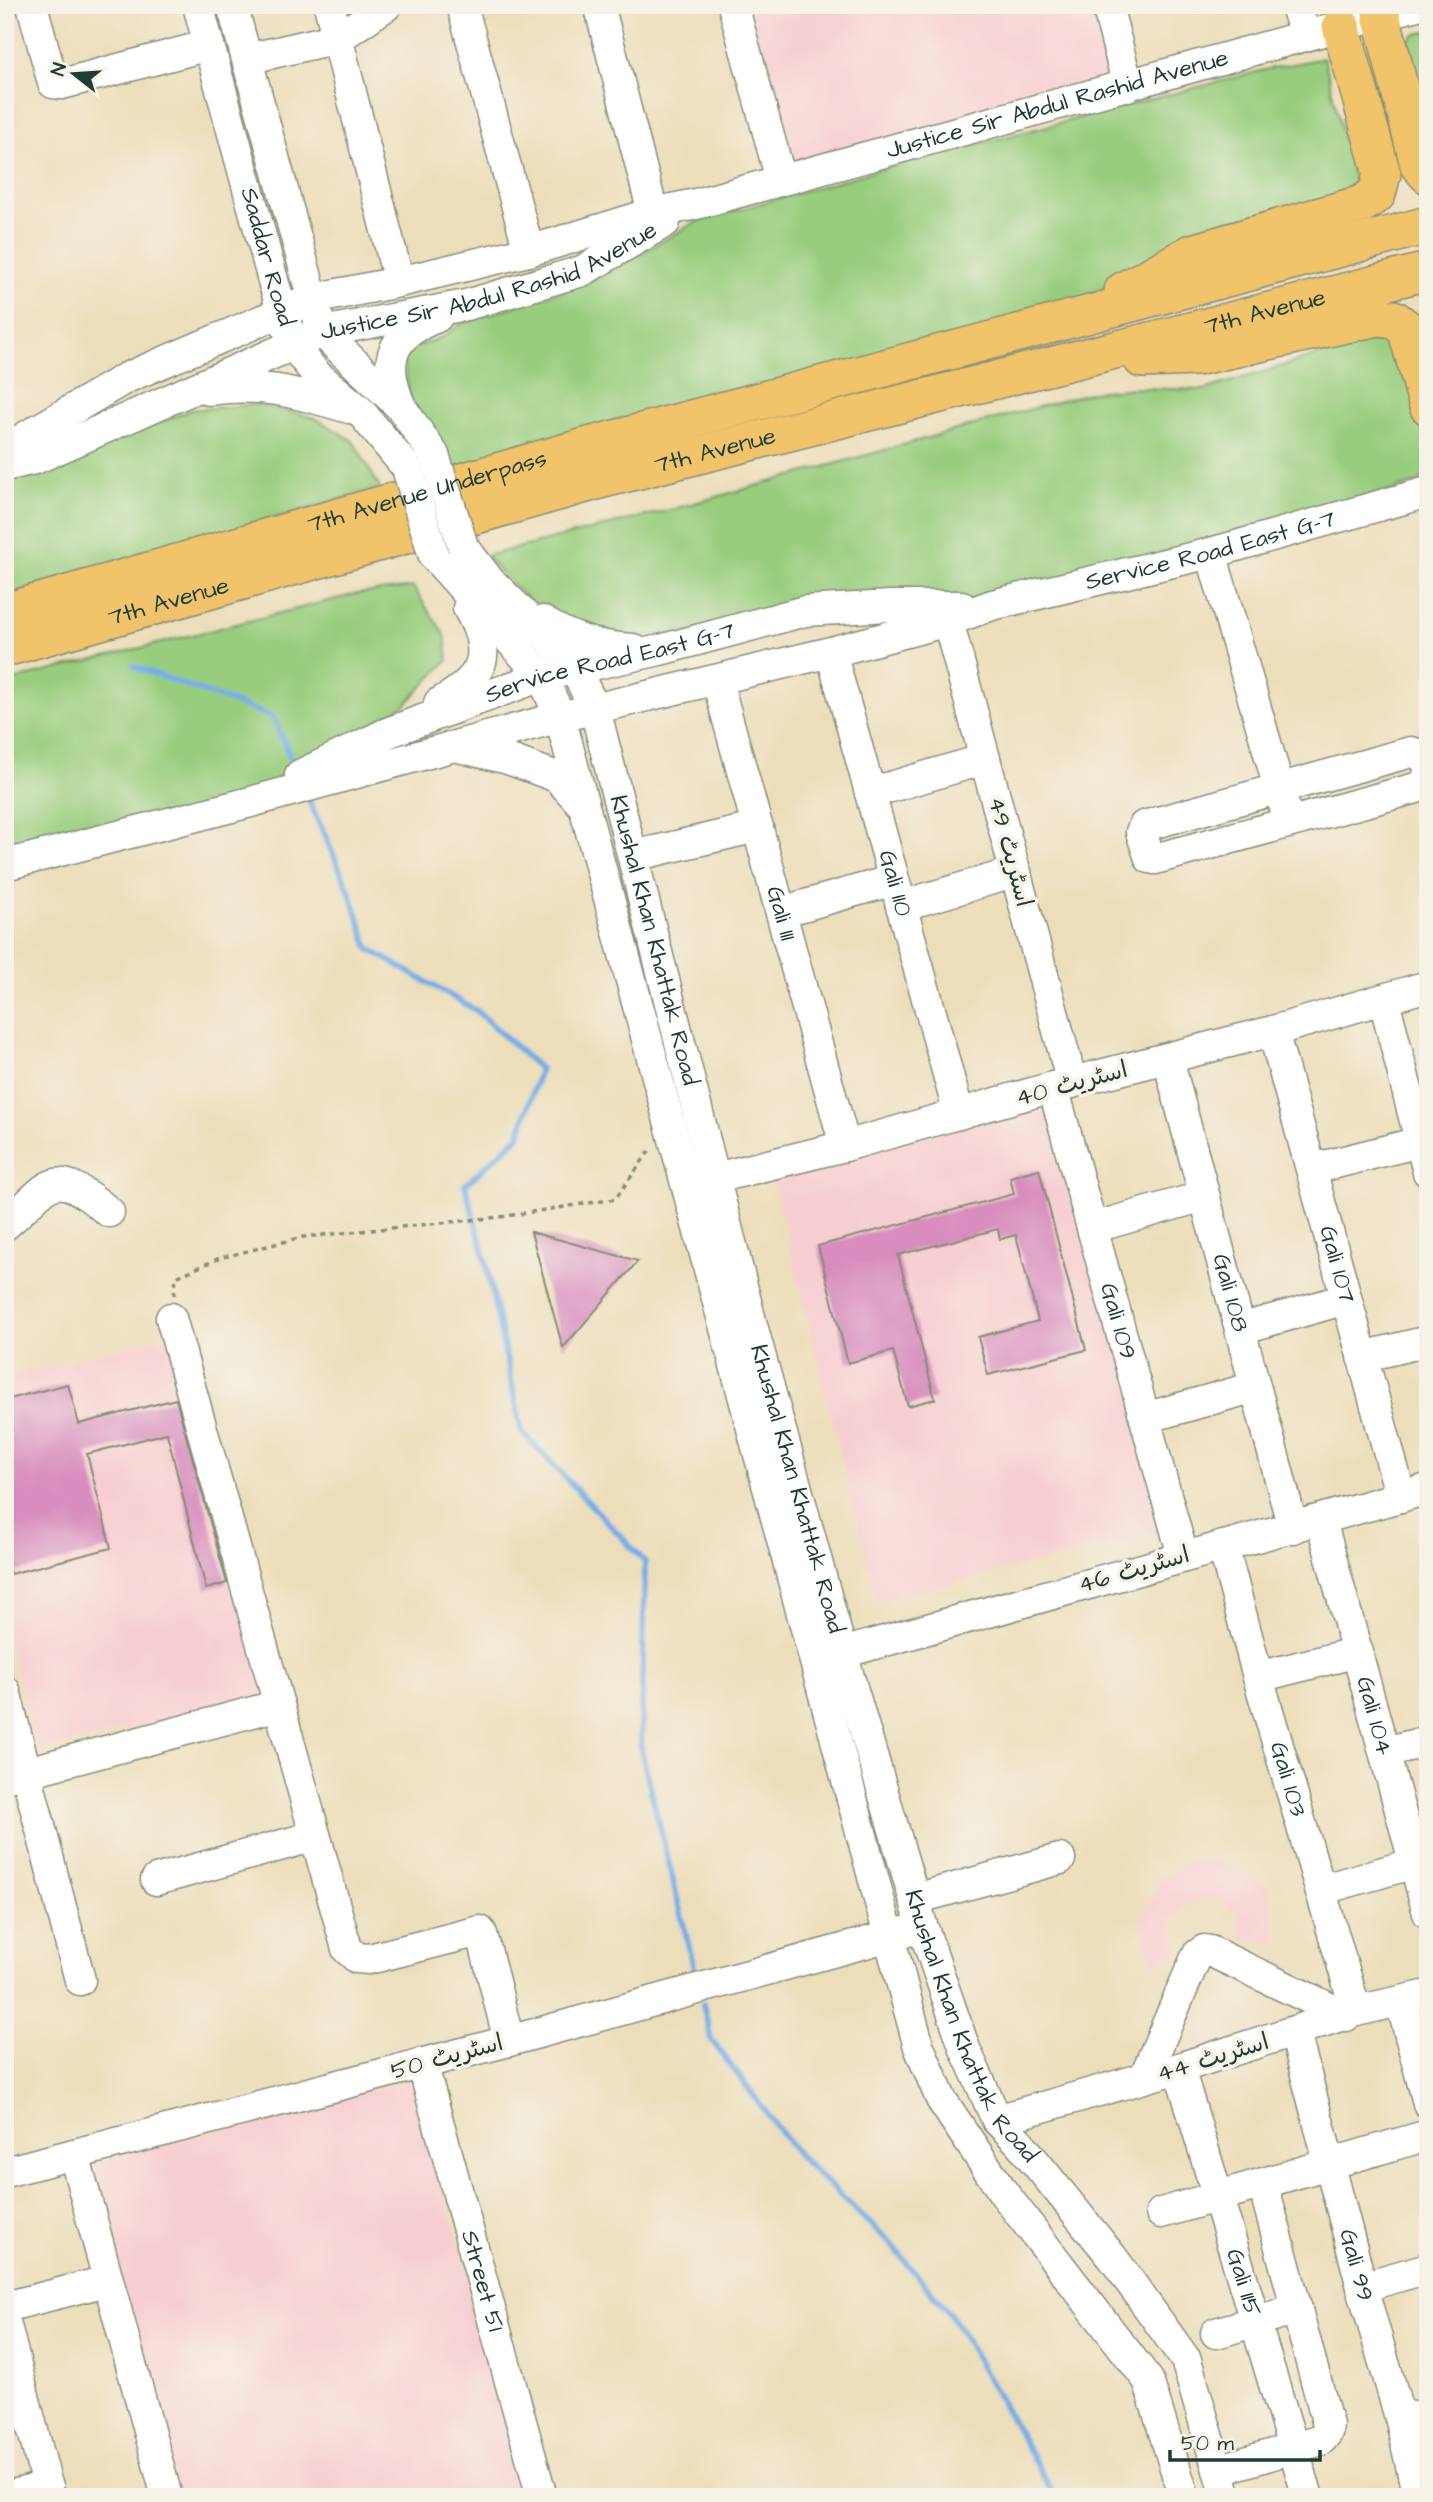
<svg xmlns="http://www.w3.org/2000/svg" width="1433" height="2502" font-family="'Architects Daughter','Playpen Sans Arabic',sans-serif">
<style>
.built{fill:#f7cfd2}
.park{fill:#99cd7e;stroke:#5c8559;stroke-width:2}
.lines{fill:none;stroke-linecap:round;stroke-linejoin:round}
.stream{stroke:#76aee6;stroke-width:6}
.building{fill:#d88dbe}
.minor-casing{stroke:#868e78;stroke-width:33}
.major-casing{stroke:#868e78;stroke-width:40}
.path{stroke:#868e78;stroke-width:3.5;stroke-dasharray:5 5;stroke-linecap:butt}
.minor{stroke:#fff;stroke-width:30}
.major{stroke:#f1c36a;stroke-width:37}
.minor-bridge-casing{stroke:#868e78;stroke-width:33;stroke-linecap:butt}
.minor-bridge{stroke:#fff;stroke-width:30}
.labels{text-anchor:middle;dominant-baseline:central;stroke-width:7;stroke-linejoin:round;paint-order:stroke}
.street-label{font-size:24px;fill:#1f3d34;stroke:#f7f3e8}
</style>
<rect width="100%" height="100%" fill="#f7f3e8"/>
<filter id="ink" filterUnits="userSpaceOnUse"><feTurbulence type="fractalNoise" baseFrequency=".0143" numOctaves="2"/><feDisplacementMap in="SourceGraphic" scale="14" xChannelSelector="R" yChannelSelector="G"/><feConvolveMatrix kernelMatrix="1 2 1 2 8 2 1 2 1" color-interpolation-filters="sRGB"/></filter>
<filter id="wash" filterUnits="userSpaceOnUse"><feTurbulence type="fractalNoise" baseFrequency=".00686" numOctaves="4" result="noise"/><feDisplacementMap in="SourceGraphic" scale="28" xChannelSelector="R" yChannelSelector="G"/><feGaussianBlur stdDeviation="1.57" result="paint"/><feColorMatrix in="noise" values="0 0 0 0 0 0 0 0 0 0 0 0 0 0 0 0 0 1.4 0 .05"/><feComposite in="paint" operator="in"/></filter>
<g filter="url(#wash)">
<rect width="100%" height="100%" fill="#eddebb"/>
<g class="built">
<polygon points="747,5 1097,5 1116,76 793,166"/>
<polygon points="1058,1103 1163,1531 877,1602 772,1175"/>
<polygon points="172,1335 270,1694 38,1752 5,1628 5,1378"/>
<polygon points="1195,1858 1228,1864 1270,1889 1276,1942 1239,1939 1238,1912 1212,1898 1191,1902 1172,1918 1179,1958 1152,1964 1140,1921 1161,1878"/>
<polygon points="413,2079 530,2497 177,2497 89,2165"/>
</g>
<g class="park">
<polygon points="1428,31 1428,171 1397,52 1413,35"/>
<polygon points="1324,58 1355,185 1351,200 1160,257 1067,308 458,476 410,398 402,352 442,337 461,324 593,280 696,222 870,172 1272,68"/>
<polygon points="1391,339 1402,351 1428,451 1428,472 1418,483 994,598 663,635 599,638 536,609 485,556 670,510 1092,392 1135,388 1204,390 1357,343"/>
<polygon points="259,404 315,418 353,441 380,488 5,595 5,481 29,476 190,410"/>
<polygon points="413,587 445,635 448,660 405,705 246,797 5,861 5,682 356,594"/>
</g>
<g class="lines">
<g class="stream">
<polyline points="133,666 273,717 294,766"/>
<polyline points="308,798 349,890 369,949 477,1011 540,1069 519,1136 465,1185 484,1254 522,1432 645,1562 641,1749 695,1972"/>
<polyline points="703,2004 711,2039 798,2155 890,2243 954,2319 1055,2497"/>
</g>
</g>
<g id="blocks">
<g class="building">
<polygon points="1039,1169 1086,1350 988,1375 978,1337 1038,1321 1016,1235 1000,1239 998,1229 898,1255 935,1399 908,1406 893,1351 848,1363 818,1246 1014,1194 1010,1177"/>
<polygon points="531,1232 638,1261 563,1348"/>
<polygon points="68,1384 79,1424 176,1399 227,1583 206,1589 167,1433 87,1454 111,1548 10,1574 5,1557 5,1400"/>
</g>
</g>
</g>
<g filter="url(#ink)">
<use href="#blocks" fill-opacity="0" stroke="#868e78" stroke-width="2"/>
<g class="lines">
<defs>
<g id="minor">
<polyline points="32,5 53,83 62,84 209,45"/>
<path id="s1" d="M 198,5 L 274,284 L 293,345 L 317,375 L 360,411 L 407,468"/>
<polyline points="232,5 322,332 401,407 434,455"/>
<polyline points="329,5 399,282"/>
<polyline points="462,5 529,251"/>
<polyline points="599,5 653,213"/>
<polyline points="733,5 781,180"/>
<polyline points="1107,5 1128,86"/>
<polyline points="1296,5 1305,36"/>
<polyline points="247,59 338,38 387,5"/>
<path d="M 209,390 C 263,382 298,393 349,408"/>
<path d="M 401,407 C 381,361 390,335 437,317"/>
<path id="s2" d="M 5,449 L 126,378 L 312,299 L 399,282 L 529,251 L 653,213 L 696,204 L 1417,5"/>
<path id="s3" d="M 5,466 L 35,459 L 322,332 L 466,305 L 582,271 L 665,222"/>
<path id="s4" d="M 463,546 L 489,580 L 548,638 L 575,669 L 595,709 L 752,1325 L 842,1653 L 923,1928 L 965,2049 L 997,2120 L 1019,2142 L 1113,2258 L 1186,2360 L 1226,2497"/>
<polyline points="1211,553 1284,805"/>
<polyline points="434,556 542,676 560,717 919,2047 941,2099 1003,2192 1148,2380 1184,2497"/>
<path d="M 542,621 C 573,640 597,647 633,649"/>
<polyline points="948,621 1072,1083"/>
<path id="s5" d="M 831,652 L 959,1114"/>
<path id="s6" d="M 717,680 L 845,1146"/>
<path d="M 439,703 C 484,678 495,655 468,608"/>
<polyline points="458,747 508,759 557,777 581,803"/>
<polyline points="1428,764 1422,755 1411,752 1144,826 1141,832 1150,858 1155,859 1420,787 1427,780 1428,775"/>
<path id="s7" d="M 300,775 L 387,733 L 542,676 L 660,650 L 805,611 L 890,606 L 961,606"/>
<polyline points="870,793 985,759"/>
<polyline points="633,856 758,827"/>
<path id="s8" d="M 5,865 L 247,803 L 560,717 L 831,652 L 948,621 L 992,605 L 1211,553 L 1428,492"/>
<polyline points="901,906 1016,872"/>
<polyline points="781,912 894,880"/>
<polyline points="1384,1000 1428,1172"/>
<path id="s9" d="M 1273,1031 L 1401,1497"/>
<path id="s10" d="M 1168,1059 L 1293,1528"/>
<path id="s11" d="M 1053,1087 L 1183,1556"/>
<polyline points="1312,1169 1420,1142"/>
<polyline points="715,1178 845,1146 1053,1087 1273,1031 1428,986"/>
<path d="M 5,1225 C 55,1182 50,1164 109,1212"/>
<polyline points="1092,1228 1204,1196"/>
<polyline points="171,1318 347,1949 357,1958 369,1959 480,1931 482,1934 509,2041"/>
<polyline points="1240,1329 1346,1299"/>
<polyline points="1362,1357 1428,1341"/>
<polyline points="1145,1418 1255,1387"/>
<path id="s12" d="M 1321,1520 L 1428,1913"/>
<path id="s13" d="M 1223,1546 L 1258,1677 L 1356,2011"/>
<polyline points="842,1653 1428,1489"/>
<polyline points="1258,1677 1358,1652"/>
<polyline points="5,1691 80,1980"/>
<polyline points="1385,1752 1428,1741"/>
<polyline points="5,1778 279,1705"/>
<polyline points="156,1880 315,1836"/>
<polyline points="1320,1890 1415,1863"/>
<polyline points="915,1899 1060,1859"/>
<polyline points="1401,2002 1428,2103"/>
<path id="s14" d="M 1295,2033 L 1362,2287 L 1401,2421 L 1418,2497"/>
<path id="s15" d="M 422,2063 L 542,2497"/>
<path id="s16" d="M 1179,2068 L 1308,2497"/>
<polyline points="1144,2078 1197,1955 1204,1950 1210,1951 1346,2016"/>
<polyline points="997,2120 1179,2068 1356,2011 1428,1995"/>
<polyline points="74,2154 167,2497"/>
<polyline points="5,2172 509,2041 908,1931"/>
<polyline points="1161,2213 1428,2135"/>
<polyline points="1362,2287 1428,2268"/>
<polyline points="5,2307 107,2281"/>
<polyline points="5,2322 50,2497"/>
<polyline points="1216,2333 1297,2309"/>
<polyline points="1401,2421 1428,2413"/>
<polyline points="1218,2470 1321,2440 1327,2433 1328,2425 1263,2184"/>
<polyline points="5,2497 48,2486"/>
</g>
<g id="major">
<polyline points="1381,15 1419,165 1428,175"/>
<polyline points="1123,291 1192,253 1362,204 1377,194 1382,174 1341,26"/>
<polyline points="1142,359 1196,357 1378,317 1394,319 1406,328 1428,406"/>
<path id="s17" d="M 5,612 L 581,448 L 1428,225"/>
<path id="s18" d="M 5,648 L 607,478 L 1428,271"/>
</g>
</defs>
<use href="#minor" class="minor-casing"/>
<use href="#major" class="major-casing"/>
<polyline class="path" points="174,1295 176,1277 220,1258 303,1237 500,1217 615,1199 651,1149"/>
<use href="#minor" class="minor"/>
<use href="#major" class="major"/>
<defs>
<g id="minor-bridge">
<polyline points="434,455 463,546"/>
<polyline points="407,468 434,556"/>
</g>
</defs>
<use href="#minor-bridge" class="minor-bridge-casing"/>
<use href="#minor-bridge" class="minor-bridge"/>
</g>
</g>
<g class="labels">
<g class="street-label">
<text stroke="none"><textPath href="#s2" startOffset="1113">Justice Sir Abdul Rashid Avenue</textPath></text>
<text stroke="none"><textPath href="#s1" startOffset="261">Saddar Road</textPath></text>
<text stroke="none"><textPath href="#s3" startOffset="520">Justice Sir Abdul Rashid Avenue</textPath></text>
<text stroke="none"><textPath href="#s18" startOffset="1304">7th Avenue</textPath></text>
<text stroke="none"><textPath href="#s18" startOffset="737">7th Avenue</textPath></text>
<text stroke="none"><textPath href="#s17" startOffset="439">7th Avenue Underpass</textPath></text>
<text stroke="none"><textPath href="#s8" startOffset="1246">Service Road East G-7</textPath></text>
<text stroke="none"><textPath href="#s18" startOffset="170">7th Avenue</textPath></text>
<text stroke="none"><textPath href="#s7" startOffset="331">Service Road East G-7</textPath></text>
<text transform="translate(1010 852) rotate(75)">اسٹریٹ 49</text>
<text stroke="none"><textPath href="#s5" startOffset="240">Gali 110</textPath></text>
<text stroke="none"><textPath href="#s6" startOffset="242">Gali 111</textPath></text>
<text stroke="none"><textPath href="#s4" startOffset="450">Khushal Khan Khattak Road</textPath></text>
<text transform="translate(1072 1084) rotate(-15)">اسٹریٹ 40</text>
<text stroke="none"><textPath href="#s9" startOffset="242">Gali 107</textPath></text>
<text stroke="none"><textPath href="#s10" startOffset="242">Gali 108</textPath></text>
<text stroke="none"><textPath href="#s11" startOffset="243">Gali 109</textPath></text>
<text stroke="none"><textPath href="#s4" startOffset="1017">Khushal Khan Khattak Road</textPath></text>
<text transform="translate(1134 1570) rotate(-16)">اسٹریٹ 46</text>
<text stroke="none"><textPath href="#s12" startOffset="203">Gali 104</textPath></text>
<text stroke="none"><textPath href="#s13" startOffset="242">Gali 103</textPath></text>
<text stroke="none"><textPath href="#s4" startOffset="1584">Khushal Khan Khattak Road</textPath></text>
<text transform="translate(447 2057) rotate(-15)">اسٹریٹ 50</text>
<text transform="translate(1213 2058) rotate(-17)">اسٹریٹ 44</text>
<text stroke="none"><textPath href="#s14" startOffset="240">Gali 99</textPath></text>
<text stroke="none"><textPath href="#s15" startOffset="226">Street 51</textPath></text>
<text stroke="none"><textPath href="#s16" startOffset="224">Gali 115</textPath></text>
</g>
</g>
<rect width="1433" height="2502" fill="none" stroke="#f7f3e8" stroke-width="28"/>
<g transform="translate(74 74) rotate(287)" stroke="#f7f3e8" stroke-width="5" paint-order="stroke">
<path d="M0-5L12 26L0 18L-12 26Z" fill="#1f3d34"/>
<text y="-10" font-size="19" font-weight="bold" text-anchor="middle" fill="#1f3d34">N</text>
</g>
<path d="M1170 2450v10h150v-10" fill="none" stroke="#1f3d34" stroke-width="3.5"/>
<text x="1181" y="2450" font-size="21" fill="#1f3d34" stroke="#f7f3e8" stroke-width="5" paint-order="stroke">50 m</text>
</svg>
